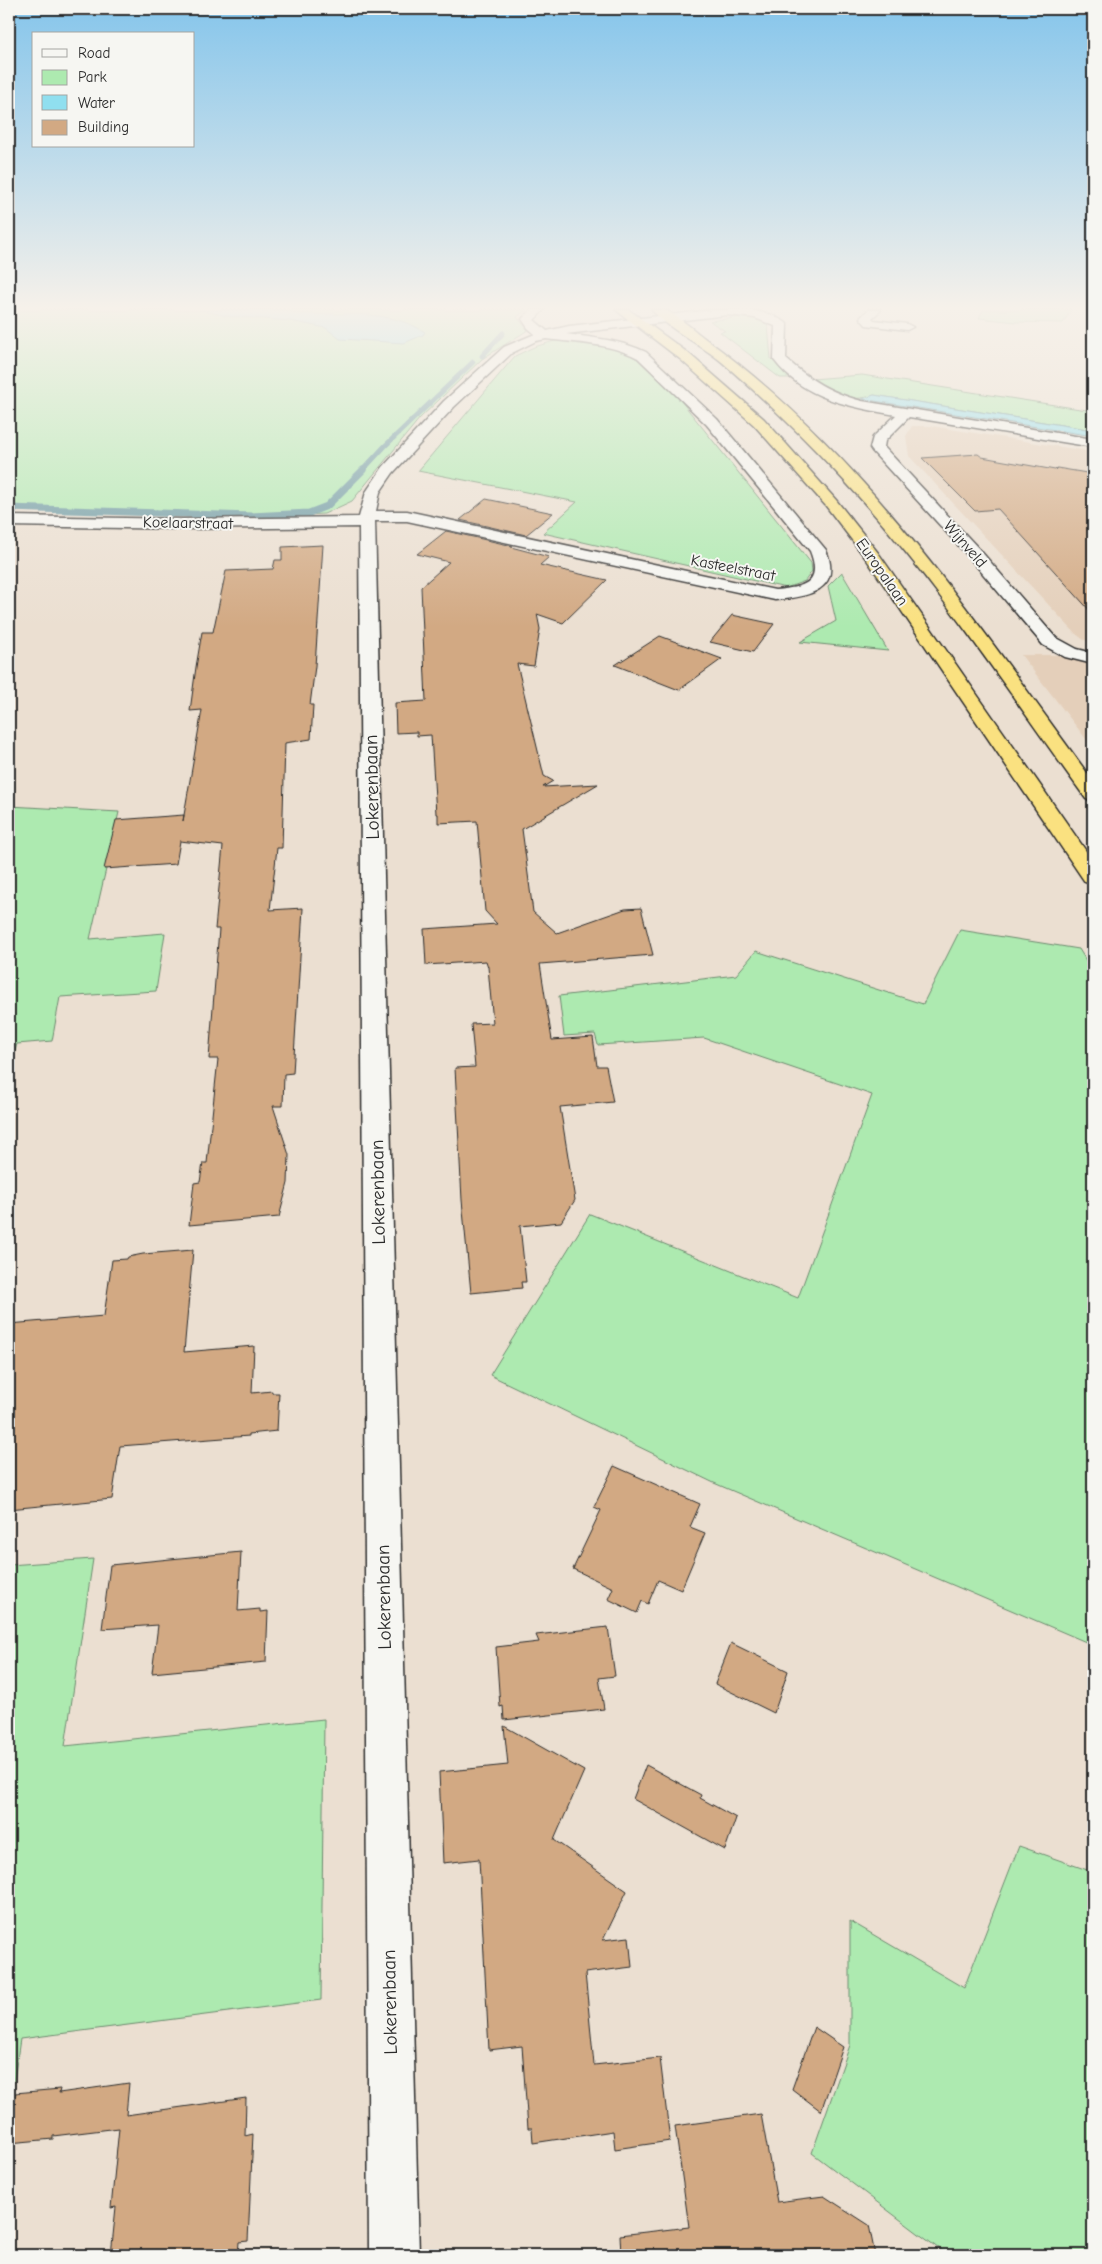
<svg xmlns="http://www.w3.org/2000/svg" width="1102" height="2264" font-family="'Comic Neue',sans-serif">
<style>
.built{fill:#e4cfba}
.green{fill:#adeab0;stroke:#6c8a6e}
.water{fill:#90dfef;stroke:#6897a1}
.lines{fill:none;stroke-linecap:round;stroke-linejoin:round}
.stream-far1{stroke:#6897a1;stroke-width:5}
.stream{stroke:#6897a1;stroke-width:7}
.building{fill:#d2a983;stroke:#2b2b2b}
.minor-casing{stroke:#2b2b2b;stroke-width:3}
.highway-casing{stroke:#2b2b2b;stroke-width:3}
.minor{fill:#f6f6f2;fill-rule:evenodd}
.highway{fill:#fae180;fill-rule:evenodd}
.labels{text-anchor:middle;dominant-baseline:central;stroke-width:4;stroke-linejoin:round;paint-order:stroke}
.far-street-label{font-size:16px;fill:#2b2b2b;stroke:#f6f6f2}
.street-label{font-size:19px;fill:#2b2b2b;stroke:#f6f6f2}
</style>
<rect width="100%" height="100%" fill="#ebdfd1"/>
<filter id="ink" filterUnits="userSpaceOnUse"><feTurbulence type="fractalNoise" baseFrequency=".02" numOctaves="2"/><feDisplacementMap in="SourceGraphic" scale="10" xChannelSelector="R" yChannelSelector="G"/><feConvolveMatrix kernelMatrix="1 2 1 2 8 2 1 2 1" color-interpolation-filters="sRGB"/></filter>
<g filter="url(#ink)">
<g class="built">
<polygon points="912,426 931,426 1093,452 1093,641 1084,640 1076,634 909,456 906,436"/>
<polygon points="1021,655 1061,655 1093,665 1093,748"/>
</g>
<g class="green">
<polygon points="9,310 526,310 517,317 528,330 482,359 420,418 352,501 324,514 256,518 9,510"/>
<polygon points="983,310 1071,310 1063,323 1016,322 979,318"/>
<polygon points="740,317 759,320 768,326 771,359 791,378 780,378 720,332 725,331 710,321"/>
<polygon points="558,340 606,346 623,350 637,359 677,396 811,563 812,571 805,581 786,588 543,533 577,502 418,471 515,356 534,347"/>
<path d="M 862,375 L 1093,411 L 1093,430 L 874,395 C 850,404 833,393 812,379 Z"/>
<polygon points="842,572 842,573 888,651 800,642 836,621 828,586"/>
<polygon points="9,806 119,812 90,939 165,933 156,991 60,997 52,1041 17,1044 9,1070"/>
<polygon points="960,930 1079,949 1093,972 1093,1645 714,1483 490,1375 590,1214 798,1298 872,1095 704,1038 598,1045 595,1034 564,1036 559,996 736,975 756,951 923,1004"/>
<polygon points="93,1559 65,1746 324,1719 321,2000 20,2039 9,2115 9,1565"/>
<polygon points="1019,1846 1093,1872 1093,2255 947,2255 812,2153 850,2045 850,1921 964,1988"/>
</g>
<g class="water">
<path d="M 199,310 C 227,310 256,309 283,310 C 290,311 296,314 302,314 C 343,315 389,309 425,332 L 423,335 L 404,343 L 340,339 L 326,328 L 290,321 L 227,316 Z"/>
<polygon points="874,395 1093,430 1093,436 862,399"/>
</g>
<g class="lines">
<g class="stream-far1">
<polyline points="482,356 503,333"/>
<polyline points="361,472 385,446 473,362"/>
</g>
<polyline class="stream" points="9,508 251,516 309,513 327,506 363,470"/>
</g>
<g class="building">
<polygon points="978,454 982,457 1055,470 1057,468 1093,474 1093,614 998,509 975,511 922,458"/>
<polygon points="486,499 553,513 526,535 460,520"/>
<polygon points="446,531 513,546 511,547 549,557 540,565 607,580 563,623 537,614 540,629 534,666 517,664 544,776 553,781 543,787 598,784 522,829 533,912 557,933 625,909 641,908 653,955 540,964 552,1040 593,1037 597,1066 606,1066 613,1102 560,1107 575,1200 561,1222 520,1226 526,1282 521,1282 522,1288 471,1293 462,1200 455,1068 475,1067 471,1024 493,1023 488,967 486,961 426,965 424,929 497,924 485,911 477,821 438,823 438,814 436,814 431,735 417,736 417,732 396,733 395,703 426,701 421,587 449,562 417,554"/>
<polygon points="323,545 315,666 310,705 313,705 311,739 285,743 282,848 277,848 270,910 303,908 293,1073 284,1074 283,1106 273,1106 289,1155 288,1183 279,1217 189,1225 194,1183 200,1182 203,1163 207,1163 218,1059 209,1059 219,929 215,929 223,846 180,841 176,864 104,869 116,820 184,815 183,821 202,710 190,711 196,667 202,632 213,632 226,571 273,569 275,560 282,560 282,547"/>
<polygon points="732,615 774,624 753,652 710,642"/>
<polygon points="660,636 722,659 679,690 615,665"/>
<polygon points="193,1250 184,1352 254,1346 252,1393 272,1391 272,1393 279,1393 277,1431 249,1434 249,1436 120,1446 112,1499 9,1509 9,1324 104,1316 112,1260 127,1259 128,1257 143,1254"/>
<polygon points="614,1466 700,1504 690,1527 705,1533 681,1590 658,1580 648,1604 642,1601 637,1613 608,1599 613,1588 573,1569 601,1510 594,1507"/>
<polygon points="241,1552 238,1611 260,1609 260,1612 268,1611 266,1662 152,1673 158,1625 102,1629 110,1565"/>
<polygon points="608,1627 615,1676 599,1678 604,1709 504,1720 503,1706 500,1707 496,1647 539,1642 536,1635"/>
<polygon points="731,1643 788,1671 774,1713 715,1684"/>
<polygon points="504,1726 584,1771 554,1840 627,1891 603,1940 629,1937 632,1967 585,1973 594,2065 660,2058 670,2141 615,2149 613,2131 533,2143 532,2128 528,2128 522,2046 489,2050 479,1859 443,1863 439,1772 508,1765"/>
<polygon points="646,1765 701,1795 700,1798 736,1818 725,1850 633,1799"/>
<polygon points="814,2027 843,2047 821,2111 792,2089"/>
<polygon points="129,2083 126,2115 246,2098 245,2136 253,2134 248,2241 239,2242 238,2255 111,2255 116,2207 111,2208 119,2128 53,2136 53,2139 9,2143 15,2093 60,2089 59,2093"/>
<polygon points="761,2114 777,2202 824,2196 869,2225 875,2255 621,2255 620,2235 689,2227 675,2126"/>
</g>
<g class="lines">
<defs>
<g id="minor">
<path d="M 531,310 L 544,310 L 534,320 L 547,331 L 569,326 L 713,310 L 751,310 L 772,315 L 785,322 L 787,324 L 786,359 C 810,380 831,393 862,401 L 1093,439 L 1093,447 L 909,417 L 885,441 L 884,447 L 980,550 L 1055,637 L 1077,649 L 1093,653 L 1093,664 L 1065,657 L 1043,645 L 968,556 L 872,451 L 870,448 L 873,437 L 896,415 C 851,407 803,399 774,360 L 775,326 L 755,318 L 727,315 L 566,334 C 594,338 621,340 646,352 L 717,419 L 826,550 C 843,591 807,597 775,600 L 407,521 L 375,521 L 419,2255 L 369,2255 L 359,527 L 183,529 L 9,526 L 9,516 L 183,519 L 359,517 L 366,492 L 383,467 L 444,401 L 504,347 L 535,334 L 528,328 L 522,319 ZM 546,339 C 577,343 609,343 638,358 L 707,425 L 810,551 C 823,584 803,587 775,590 L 407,511 L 376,511 L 380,492 L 393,473 L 454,407 L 512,353 L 536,341 Z"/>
<polygon points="868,310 881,310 872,318 874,320 907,324 913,327 907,330 866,325 860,318"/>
</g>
<g id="highway">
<polygon points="616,310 629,310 688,353 764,419 836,500 879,554 1093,861 1093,884 1085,882 867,560 826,506 754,425 680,359"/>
<path d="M 652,310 C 656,310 660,310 664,310 C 674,312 697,333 707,340 C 866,455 978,625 1093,781 L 1093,801 L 1086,799 C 1006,689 930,571 836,472 C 800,433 762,397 722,362 C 703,346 667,328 652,310 Z"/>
</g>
</defs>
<use href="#minor" class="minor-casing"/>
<use href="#highway" class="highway-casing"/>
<use href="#minor" class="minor"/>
<use href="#highway" class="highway"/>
</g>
</g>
<linearGradient id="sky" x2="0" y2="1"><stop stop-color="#85c5eb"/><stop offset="0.49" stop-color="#f6f1ea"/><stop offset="1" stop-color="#f6f1ea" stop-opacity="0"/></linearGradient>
<rect width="1102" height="627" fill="url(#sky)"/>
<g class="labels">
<g class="far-street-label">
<text transform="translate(188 523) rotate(1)">Koelaarstraat</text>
<text transform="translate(965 544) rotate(49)">Wijnveld</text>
<text transform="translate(733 568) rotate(11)">Kasteelstraat</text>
<text transform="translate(882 572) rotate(55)">Europalaan</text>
</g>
<g class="street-label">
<text transform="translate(372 787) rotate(-91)">Lokerenbaan</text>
<text transform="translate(378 1192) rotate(-91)">Lokerenbaan</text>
<text transform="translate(384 1597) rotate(-91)">Lokerenbaan</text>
<text transform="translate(390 2002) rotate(-91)">Lokerenbaan</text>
</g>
</g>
<rect width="1102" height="2264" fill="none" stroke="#f6f6f2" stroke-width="30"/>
<rect x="15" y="15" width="1072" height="2234" fill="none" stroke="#2b2b2b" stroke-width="2" filter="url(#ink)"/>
<rect x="32" y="32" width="162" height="115" fill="#f6f6f2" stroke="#a5a5a2"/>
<rect x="42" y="49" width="25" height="8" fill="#f6f6f2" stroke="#a5a5a2"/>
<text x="78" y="58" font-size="15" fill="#2b2b2b">Road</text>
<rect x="42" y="70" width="25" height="15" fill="#adeab0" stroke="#a5a5a2"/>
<text x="78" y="82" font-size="15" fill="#2b2b2b">Park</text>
<rect x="42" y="95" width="25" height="15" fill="#90dfef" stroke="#a5a5a2"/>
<text x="78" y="108" font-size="15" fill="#2b2b2b">Water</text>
<rect x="42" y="120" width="25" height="15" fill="#d2a983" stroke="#a5a5a2"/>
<text x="78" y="132" font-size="15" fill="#2b2b2b">Building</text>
</svg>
